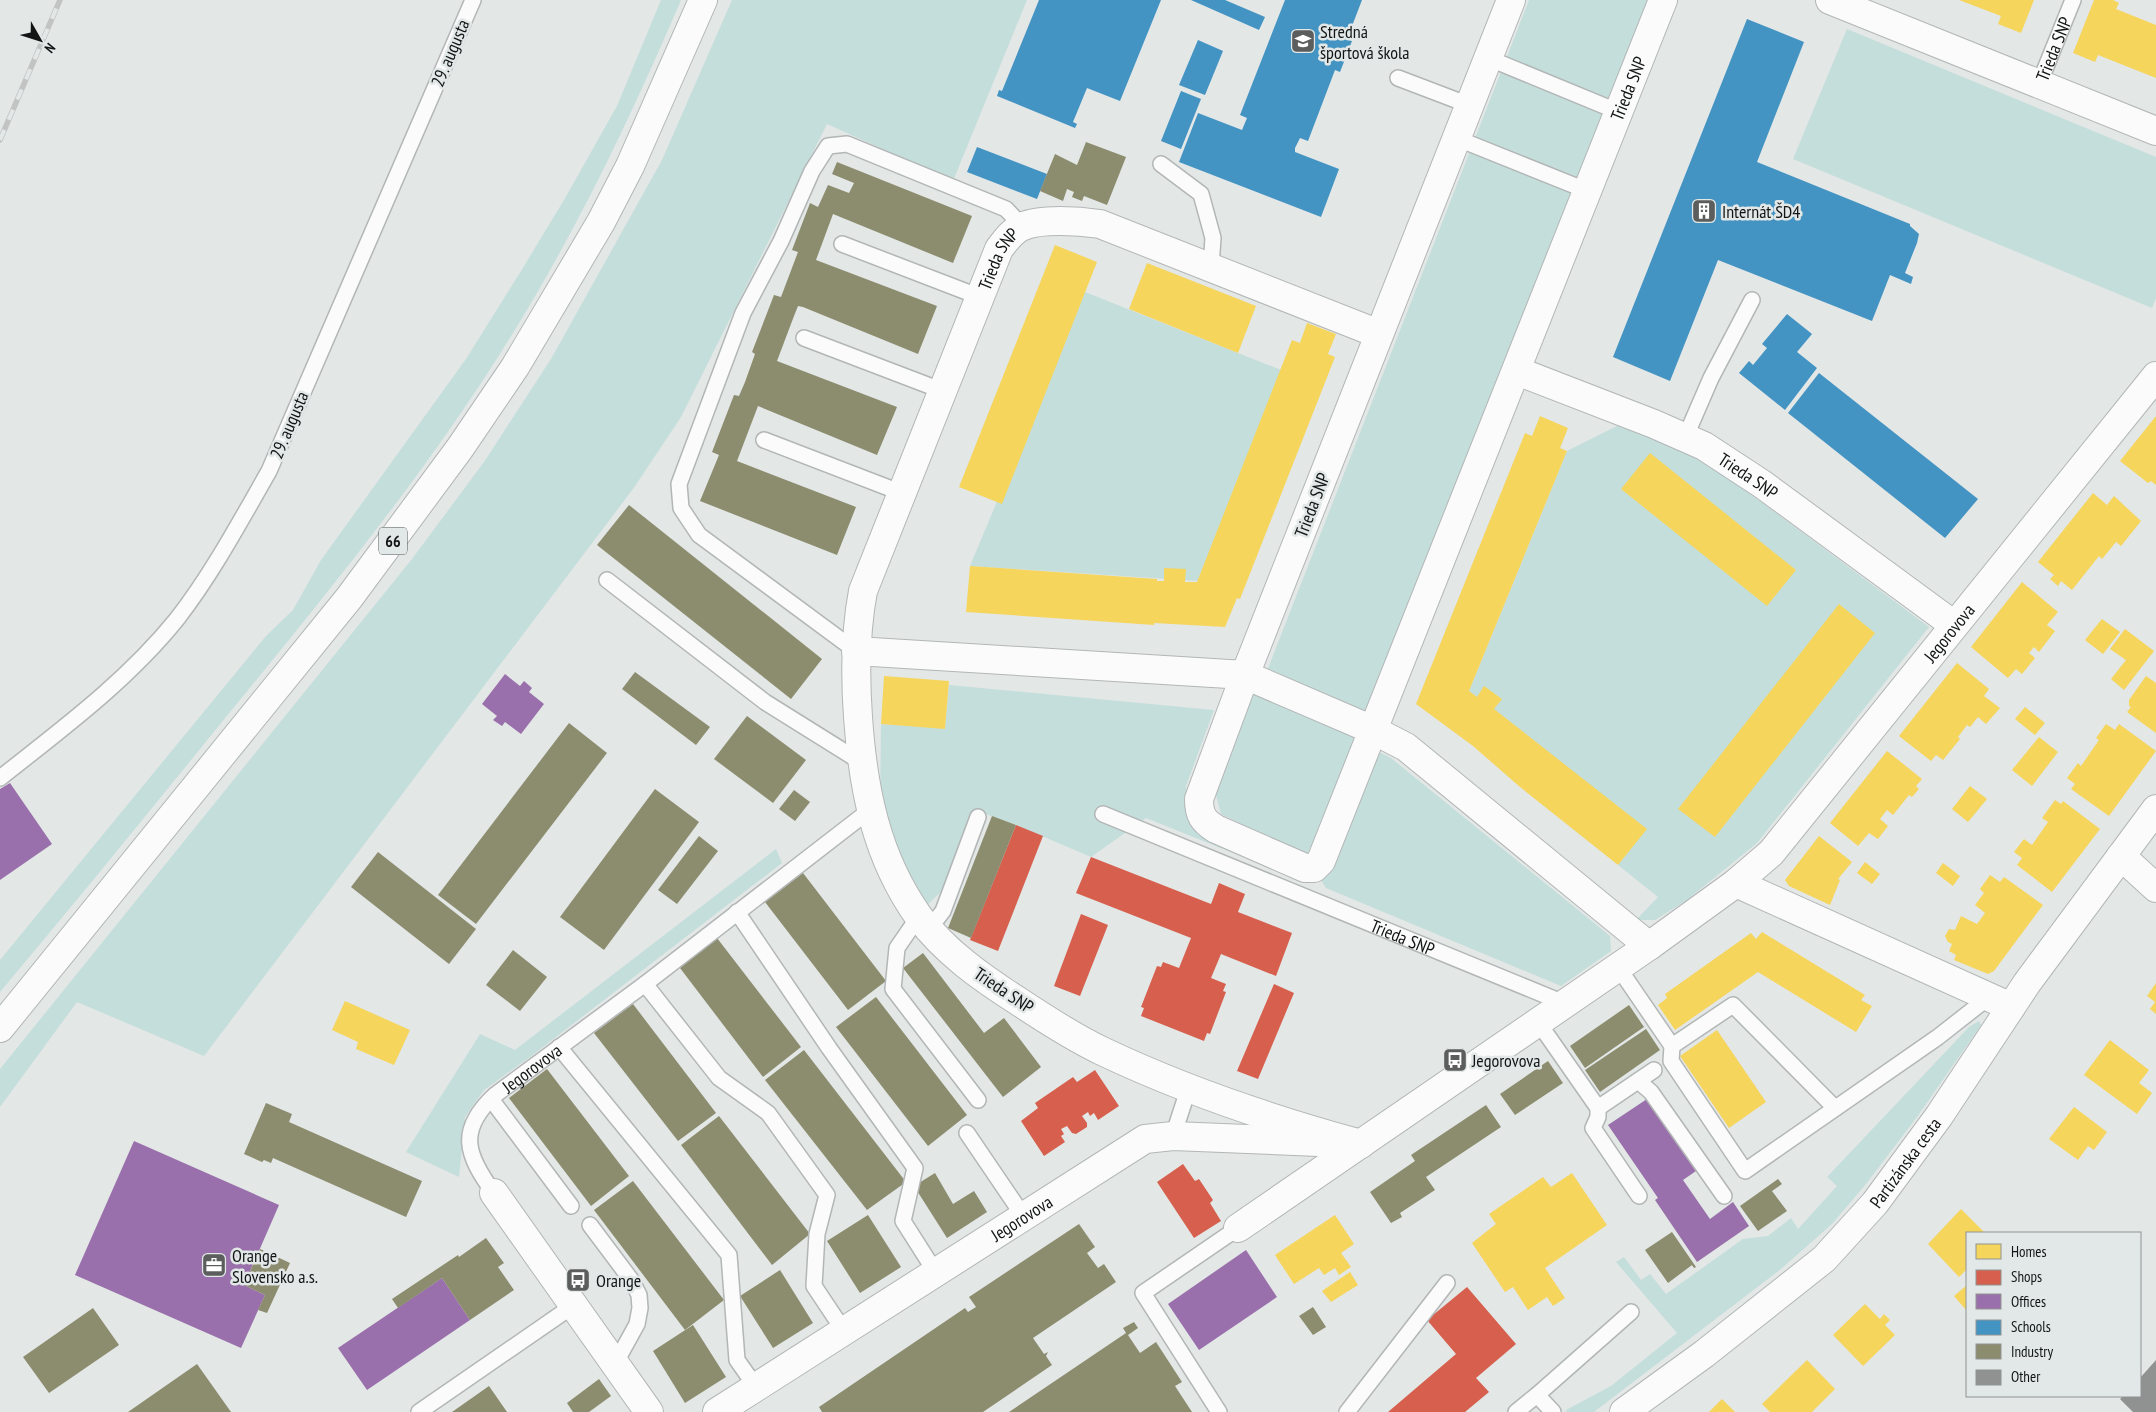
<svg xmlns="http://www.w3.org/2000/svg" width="2156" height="1412" font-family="'PT Sans Narrow',sans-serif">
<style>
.green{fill:#c4dedb}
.homes{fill:#f6d55c}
.shops{fill:#d6604d}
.offices{fill:#9970ab}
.schools{fill:#4393c3}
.industry{fill:#8c8c6e}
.building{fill:#909191}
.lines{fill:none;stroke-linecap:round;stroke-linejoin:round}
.lane-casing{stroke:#b3b6b6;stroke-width:18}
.street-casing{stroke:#b3b6b6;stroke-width:30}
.secondary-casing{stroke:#b3b6b6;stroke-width:30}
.primary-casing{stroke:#b3b6b6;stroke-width:30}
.lane{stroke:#fbfbfb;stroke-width:15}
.street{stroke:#fbfbfb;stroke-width:28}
.secondary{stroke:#fbfbfb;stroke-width:28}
.primary{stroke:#fbfbfb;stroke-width:28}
.rail-casing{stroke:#c2c3c3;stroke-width:5.5}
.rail{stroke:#e2e8e7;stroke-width:4;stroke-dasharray:11;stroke-linecap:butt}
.labels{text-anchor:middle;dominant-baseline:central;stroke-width:5;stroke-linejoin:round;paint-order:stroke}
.shield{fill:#e2e8e7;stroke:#515454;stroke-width:1}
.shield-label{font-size:16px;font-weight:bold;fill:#131515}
.poi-label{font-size:18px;fill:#131515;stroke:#e2e8e7;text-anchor:start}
.street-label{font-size:18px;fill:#131515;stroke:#e2e8e7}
</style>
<rect width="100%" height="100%" fill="#e3e7e6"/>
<g class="green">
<path d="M 661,0 L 681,0 C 631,117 576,232 508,341 C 429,468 334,585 239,701 C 160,798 81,896 0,992 L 0,960 L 266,636 L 293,610 L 321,560 L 466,359 L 521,271 L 564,200 L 617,106 Z"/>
<polygon points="732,0 1027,0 953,181 827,124 681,417 633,489 204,1056 77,1002 0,1107 0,1069 412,559 484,462 551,359 662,160"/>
<polygon points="1529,0 1656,0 1357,741 1391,758 1610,936 1611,951 1561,986 1326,888 1304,854 1221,814 1214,788 1248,697 1267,671"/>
<polygon points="1847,29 2156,157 2156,298 2152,308 1793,159"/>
<polygon points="1085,292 1281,370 1198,581 970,566"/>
<polygon points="1623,423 1706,461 1929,627 1757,843 1687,900 1655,920 1636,920 1658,897 1618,865 1646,829 1469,691 1567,451"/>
<polygon points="949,685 1214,710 1186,786 1186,810 1196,828 1247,852 1248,859 1146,818 1091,857 1016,825 974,810 942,891 927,905 903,862 880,809 881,724 945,728"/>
<polygon points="776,849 782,863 530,1057 484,1090 465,1117 459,1177 406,1152 480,1034 515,1050"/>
<polygon points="1979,1021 1981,1025 1917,1117 1866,1184 1832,1224 1781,1269 1594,1412 1567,1412 1566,1410 1611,1386 1677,1333 1616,1262 1624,1257 1641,1280 1650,1274 1666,1294 1743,1239 1768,1236 1791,1218 1798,1229 1837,1186 1827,1177 1969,1027"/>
</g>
<g class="homes">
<polygon points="1959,0 2034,0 2021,33 1998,24 2001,16"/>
<polygon points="2094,0 2113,0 2119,3 2116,9 2156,25 2156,78 2098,55 2095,62 2073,53"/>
<polygon points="1055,245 1097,262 1002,504 959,487"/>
<polygon points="1147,263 1256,306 1238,353 1129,309"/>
<polygon points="1307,323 1336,334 1328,354 1335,357 1240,599 1237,598 1225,627 1154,623 1154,625 966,612 970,566 1157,579 1157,581 1164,581 1164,568 1186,569 1185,582 1197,582 1292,340 1300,343"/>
<polygon points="1540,416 1568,428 1560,448 1567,451 1469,691 1477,697 1484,686 1502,699 1494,709 1647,829 1618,865 1520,787 1473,746 1416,704 1525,433 1532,436"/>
<polygon points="2156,416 2156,485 2151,481 2148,483 2120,461"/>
<polygon points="1650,453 1796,570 1767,606 1621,489"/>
<polygon points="2093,493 2107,505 2114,496 2141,521 2121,546 2116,542 2102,559 2099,556 2072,590 2061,581 2058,586 2050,579 2054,575 2038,562"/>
<polygon points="2022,582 2058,612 2047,625 2055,631 2039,652 2034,647 2029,653 2035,658 2022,674 2016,669 2008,678 1971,647"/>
<polygon points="1839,604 1875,633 1715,837 1678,809"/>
<polygon points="2102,619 2120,632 2103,654 2085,640"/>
<polygon points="2125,629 2154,651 2124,690 2111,679 2126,660 2110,649"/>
<polygon points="1957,663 1989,689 1984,696 2000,708 1986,724 1978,717 1970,727 1967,725 1958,737 1960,739 1943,760 1936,755 1931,761 1899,736"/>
<polygon points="884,676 949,681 945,729 881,724"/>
<polygon points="2146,676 2156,683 2156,733 2127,712 2131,707 2129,706 2129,700"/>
<polygon points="2025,707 2045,723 2035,735 2015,719"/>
<polygon points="2106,724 2115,730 2119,724 2156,751 2109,816 2071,789 2075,784 2067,778 2078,763 2081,766 2099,740 2096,738"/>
<polygon points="2039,737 2058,752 2032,786 2012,770"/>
<polygon points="1887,751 1922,779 1916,786 1919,789 1912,797 1909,795 1893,815 1887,810 1880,819 1888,826 1878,839 1869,833 1858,846 1830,823"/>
<polygon points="1970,786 1987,799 1968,822 1952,809"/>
<polygon points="2055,800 2061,804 2063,801 2100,829 2052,892 2017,865 2022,858 2014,852 2024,839 2032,845 2048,822 2042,818"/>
<polygon points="1819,836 1852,862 1838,879 1840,880 1830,905 1789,886 1785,880"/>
<polygon points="1865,862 1880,874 1872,884 1857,873"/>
<polygon points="1943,863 1960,876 1953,886 1936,873"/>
<polygon points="1990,875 2000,882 2004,877 2043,905 1994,971 1988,974 1954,960 1956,955 1949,951 1952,944 1948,942 1945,936 1949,929 1955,930 1961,916 1977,924 1985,913 1975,905 1984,893 1980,889"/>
<polygon points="1762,932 1865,995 1861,1000 1872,1006 1856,1032 1758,972 1675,1030 1658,1005 1667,998 1665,994 1751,933 1756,939"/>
<polygon points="2156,983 2156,1014 2150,1009 2155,1002 2147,996"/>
<polygon points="345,1001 410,1030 394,1065 356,1049 358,1042 332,1030"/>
<polygon points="1717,1030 1766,1102 1729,1128 1680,1056"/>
<polygon points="2110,1040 2149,1070 2139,1083 2152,1093 2137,1114 2084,1075"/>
<polygon points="2074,1107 2107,1132 2094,1150 2088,1146 2078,1160 2049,1139"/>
<polygon points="1572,1173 1607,1225 1545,1268 1565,1298 1553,1306 1547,1297 1528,1310 1513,1287 1505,1292 1472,1243 1496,1224 1489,1214 1543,1177 1551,1187"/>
<polygon points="1961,1209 1985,1233 1967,1233 1967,1269 1959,1277 1928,1244"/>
<polygon points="1335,1215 1354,1244 1341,1253 1351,1267 1339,1275 1335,1268 1324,1275 1319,1268 1294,1284 1275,1255"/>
<polygon points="1350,1272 1358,1285 1331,1302 1322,1291"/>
<polygon points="1966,1286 1967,1287 1967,1311 1954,1296"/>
<polygon points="1865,1304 1880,1319 1884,1314 1890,1320 1885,1325 1895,1335 1863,1366 1833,1335"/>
<polygon points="1807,1360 1835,1389 1812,1412 1770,1412 1762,1404"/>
<polygon points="1722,1399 1735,1412 1709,1412"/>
</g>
<g class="shops">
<polygon points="1016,825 1043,836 998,951 970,940"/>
<polygon points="1091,857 1211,904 1219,883 1245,894 1238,912 1292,933 1276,976 1221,954 1211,978 1226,984 1223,991 1226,992 1210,1034 1207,1033 1204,1041 1141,1016 1144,1008 1141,1007 1157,966 1161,967 1163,962 1179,968 1191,938 1076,893"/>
<polygon points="1081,914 1108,925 1080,996 1054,986"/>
<polygon points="1274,984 1294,993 1258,1079 1237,1071"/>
<polygon points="1095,1070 1119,1106 1098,1120 1094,1113 1090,1116 1088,1112 1082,1116 1087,1123 1087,1127 1076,1134 1072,1133 1067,1126 1061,1129 1064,1134 1061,1136 1065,1142 1044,1156 1021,1121 1038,1108 1035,1103 1073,1077 1077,1082"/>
<polygon points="1183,1164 1195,1181 1199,1179 1213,1200 1210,1203 1221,1221 1194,1238 1157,1182"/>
<polygon points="1467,1287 1516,1344 1476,1378 1489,1392 1465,1412 1388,1412 1456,1354 1427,1320"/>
</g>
<g class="offices">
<polygon points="505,674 520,686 524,681 532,688 529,692 544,704 521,734 505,722 502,726 493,720 497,716 482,704"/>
<polygon points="10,783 52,844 0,880 0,789"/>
<polygon points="1647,1099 1696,1171 1683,1180 1710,1219 1733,1202 1749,1226 1697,1262 1655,1200 1658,1198 1608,1125"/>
<polygon points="134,1141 279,1205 244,1285 265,1295 241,1348 75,1275"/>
<polygon points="1246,1250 1277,1297 1199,1350 1168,1304"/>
<polygon points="442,1278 470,1320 367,1390 338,1348"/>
</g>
<g class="schools">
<polygon points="1039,0 1161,0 1120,101 1087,88 1073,122 1077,124 1075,128 997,96 999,90 1002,91"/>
<polygon points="1191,0 1225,0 1265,17 1259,30"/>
<polygon points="1285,0 1362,0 1347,39 1352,41 1340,72 1335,70 1308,141 1300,138 1295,148 1295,152 1339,169 1321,217 1179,162 1198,113 1242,130 1247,118 1240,115"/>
<polygon points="1747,19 1804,42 1757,162 1910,224 1910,226 1919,234 1917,243 1905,273 1913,277 1911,284 1890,275 1872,321 1718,260 1670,381 1613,357"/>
<polygon points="1198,40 1223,51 1205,95 1179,85"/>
<polygon points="1181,91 1201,99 1181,149 1161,141"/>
<polygon points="977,147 1047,174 1037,199 967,172"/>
<polygon points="1787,314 1812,334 1797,352 1817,368 1785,410 1739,373 1749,361 1753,365 1767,348 1762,344"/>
<polygon points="1819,373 1978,499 1945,538 1788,413"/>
</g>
<g class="industry">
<polygon points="1086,142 1126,157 1107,205 1084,196 1082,201 1072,197 1074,192 1067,189 1063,201 1040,191 1055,154 1077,165"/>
<polygon points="837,162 972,216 953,263 833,214 816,260 937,306 918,354 803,307 798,306 794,316 777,361 897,407 877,455 758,406 737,461 856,507 837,555 700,501 719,455 712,452 734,395 739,396 745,382 755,354 752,352 774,295 781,297 798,252 792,250 810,203 818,207 828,185 849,193 854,183 832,174"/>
<polygon points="629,505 822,659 791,699 597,545"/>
<polygon points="635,672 710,727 696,745 622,689"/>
<polygon points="747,716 806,760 773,803 714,759"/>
<polygon points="569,723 607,753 476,924 438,895"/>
<polygon points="655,789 699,822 604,950 560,917"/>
<polygon points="794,790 810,802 795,821 779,809"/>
<polygon points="992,816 1016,825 971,938 948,928"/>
<polygon points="699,836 718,851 677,904 658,890"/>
<polygon points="378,852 476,929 449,964 351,887"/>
<polygon points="803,873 886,981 848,1010 765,902"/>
<polygon points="717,938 801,1047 763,1077 680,968"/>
<polygon points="513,950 547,977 520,1011 486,985"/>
<polygon points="923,953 984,1033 1004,1018 1041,1067 1003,1097 903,968"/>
<polygon points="876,997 967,1115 928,1146 836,1027"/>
<polygon points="633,1004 716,1113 678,1141 594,1033"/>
<polygon points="1629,1005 1644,1027 1585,1068 1570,1046"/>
<polygon points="1646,1029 1660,1050 1600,1092 1585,1070"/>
<polygon points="804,1050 906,1182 867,1210 765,1080"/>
<polygon points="1548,1061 1563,1083 1515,1115 1500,1094"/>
<polygon points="547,1069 629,1176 591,1206 509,1098"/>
<polygon points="266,1103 292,1114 289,1122 422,1181 406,1217 273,1158 271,1163 264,1160 262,1162 244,1154"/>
<polygon points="1486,1105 1501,1127 1426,1177 1435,1190 1400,1213 1402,1217 1391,1223 1370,1192 1415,1161 1411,1155"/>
<polygon points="719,1116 810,1234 772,1265 681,1145"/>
<polygon points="935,1173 953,1204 974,1191 987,1212 947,1238 914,1186"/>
<polygon points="1778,1179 1782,1184 1772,1191 1787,1211 1758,1231 1740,1206"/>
<polygon points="633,1181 724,1300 685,1330 594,1210"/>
<polygon points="868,1215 901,1267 860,1293 827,1241"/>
<polygon points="1079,1224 1095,1247 1087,1253 1098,1268 1104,1264 1116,1282 1033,1338 1044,1354 1048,1352 1046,1356 1052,1365 983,1412 822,1412 819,1407 965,1308 968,1312 976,1307 969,1297"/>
<polygon points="1672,1232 1696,1267 1694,1268 1692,1265 1668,1283 1645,1250"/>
<polygon points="486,1238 504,1263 498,1267 514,1290 470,1320 442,1278 398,1308 392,1299 458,1255 459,1257"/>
<polygon points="260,1249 290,1263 267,1313 258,1310 265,1295 244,1285"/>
<polygon points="780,1270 813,1323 773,1348 740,1296"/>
<polygon points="1313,1307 1326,1327 1313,1335 1299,1316"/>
<polygon points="93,1308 119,1345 49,1393 23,1357"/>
<polygon points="1134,1322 1138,1328 1128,1335 1140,1353 1156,1342 1182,1382 1175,1386 1192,1412 1009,1412 1126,1333 1123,1328"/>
<polygon points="693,1325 726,1377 685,1403 653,1351"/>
<polygon points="197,1364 231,1412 128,1412"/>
<polygon points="599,1379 611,1396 589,1412 573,1412 567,1403"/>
<polygon points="489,1386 507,1412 452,1412"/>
</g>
<polygon class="building" points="2156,1360 2156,1412 2133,1412 2120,1399 2123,1396 2140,1396 2140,1378"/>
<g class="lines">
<defs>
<g id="lane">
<polyline points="1488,58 1619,112"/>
<polyline points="1398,78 1469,105"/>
<path id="s1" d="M 2039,84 L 2073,0"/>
<polyline points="1456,138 1588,191"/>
<polyline points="1161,164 1201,194 1213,238 1211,267"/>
<polyline points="842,244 980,297"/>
<polyline points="804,338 943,391"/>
<polyline points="1685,438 1711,378 1752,300"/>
<polyline points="764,440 902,493"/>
<polyline points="607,580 765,702 861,762"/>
<polyline points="856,651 699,535 681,508 679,484 743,313 781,241 812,171 828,146 847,144 1006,209 1022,226"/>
<path d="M 0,778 C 62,729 127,681 177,619 C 212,574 241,520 269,471 L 473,0"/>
<path id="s2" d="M 1103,814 L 1564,1003"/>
<polyline points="737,912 829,1048 915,1168 903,1221 936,1273"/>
<polyline points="919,916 897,948 893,989 978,1100"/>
<polyline points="929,929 943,911 978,817"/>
<polyline points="1618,967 1672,1046 1671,1061 1745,1171 1938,1037 1989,997"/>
<polyline points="645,984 719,1078 768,1113 827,1195 817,1234 814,1286 844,1331"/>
<polyline points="1538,1022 1598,1108 1598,1117 1593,1128 1639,1196"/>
<polyline points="1672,1046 1733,1005 1835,1108"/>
<polyline points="559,1047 729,1255 737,1360 756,1387"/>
<polyline points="1638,1081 1651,1092 1724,1196"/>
<polyline points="491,1099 571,1206"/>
<polyline points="1598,1108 1654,1070"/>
<polyline points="967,1133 1024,1217"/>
<polyline points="1173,1136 1189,1087"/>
<path id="s3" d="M 494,1193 C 466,1155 457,1130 495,1095 L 645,984 L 870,810"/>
<polyline points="590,1225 632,1281 639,1295 640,1308 637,1324 615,1364"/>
<polyline points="1537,1395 1631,1312"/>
<polyline points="419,1412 574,1305"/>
<polyline points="1219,1412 1143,1293 1238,1228"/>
<polyline points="1347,1412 1447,1283"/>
<polyline points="1516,1412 1537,1395 1553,1412"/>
</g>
<g id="street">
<path id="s4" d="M 1511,0 L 1245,675 L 1199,799 C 1199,815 1203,821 1216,829 L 1305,868 L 1314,868 L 1321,861 L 1663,0"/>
<polyline points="1830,0 2156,131"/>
<path id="s5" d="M 1517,371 L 1654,424 L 1704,446 L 1762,484 L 1954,625"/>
<polyline points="856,651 1245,675 1373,730 1406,747 1649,946"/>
<polyline points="2121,856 2156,888"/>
<polyline points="1736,883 2011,1007"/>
<path id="s6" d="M 1361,1144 C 1273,1120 1184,1090 1102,1051 C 1073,1037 1045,1019 1018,1001 C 982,978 945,952 919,917 C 876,857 863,789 858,717 C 855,675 855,633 863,591 L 999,249 C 1006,240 1011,232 1021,227 C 1040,218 1080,221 1100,224 L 1379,334"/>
<polyline points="494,1193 649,1412"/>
<path id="s7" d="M 1238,1228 L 1649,946 L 1736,883 L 1771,853 L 2156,376"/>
<path id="s8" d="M 717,1412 L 1145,1139 L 1173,1136 L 1319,1142"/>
</g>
<g id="secondary">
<path id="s9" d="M 1624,1412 L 1704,1354 L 1824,1259 L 1875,1203 L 1939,1116 L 2027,983 L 2156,809"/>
</g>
<polyline id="primary" points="0,1028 349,598 460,448 515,367 601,222 630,166 703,0"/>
</defs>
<use href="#lane" class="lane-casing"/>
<use href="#street" class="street-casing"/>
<use href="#secondary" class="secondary-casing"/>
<use href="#primary" class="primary-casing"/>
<use href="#lane" class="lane"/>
<use href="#street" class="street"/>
<use href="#secondary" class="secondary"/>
<use href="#primary" class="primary"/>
<defs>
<polyline id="rail" points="0,140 60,0"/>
</defs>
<use href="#rail" class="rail-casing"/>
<use href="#rail" class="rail"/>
</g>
<defs>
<symbol id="school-square" viewBox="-11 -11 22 22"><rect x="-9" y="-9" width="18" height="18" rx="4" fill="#5c5e5e" stroke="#e2e8e7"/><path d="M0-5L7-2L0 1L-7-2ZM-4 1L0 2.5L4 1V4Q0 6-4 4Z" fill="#fff"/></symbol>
<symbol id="building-square" viewBox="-11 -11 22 22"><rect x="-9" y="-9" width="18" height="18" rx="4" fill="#5c5e5e" stroke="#e2e8e7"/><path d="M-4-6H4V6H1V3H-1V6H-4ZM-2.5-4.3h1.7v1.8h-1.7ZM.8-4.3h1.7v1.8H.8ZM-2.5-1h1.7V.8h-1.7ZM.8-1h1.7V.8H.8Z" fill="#fff"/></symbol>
<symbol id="bus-square" viewBox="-11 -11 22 22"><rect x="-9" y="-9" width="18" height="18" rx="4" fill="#5c5e5e" stroke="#e2e8e7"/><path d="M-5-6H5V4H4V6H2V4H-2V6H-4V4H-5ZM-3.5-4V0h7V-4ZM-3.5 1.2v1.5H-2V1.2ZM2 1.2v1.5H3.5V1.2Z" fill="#fff"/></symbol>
<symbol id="office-square" viewBox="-11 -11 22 22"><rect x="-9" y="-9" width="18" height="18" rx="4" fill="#5c5e5e" stroke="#e2e8e7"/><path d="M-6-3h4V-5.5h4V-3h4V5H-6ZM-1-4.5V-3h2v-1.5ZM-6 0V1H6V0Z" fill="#fff"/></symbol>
</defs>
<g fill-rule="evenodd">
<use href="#school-square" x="1289" y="27" width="28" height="28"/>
<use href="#building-square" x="1690" y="197" width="28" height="28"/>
<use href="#bus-square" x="1441" y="1046" width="28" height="28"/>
<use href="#office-square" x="200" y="1251" width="28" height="28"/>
<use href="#bus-square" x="564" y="1266" width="28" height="28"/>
</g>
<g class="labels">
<rect class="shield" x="379" y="527.5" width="28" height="27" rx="4"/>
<g class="shield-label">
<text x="393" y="541">66</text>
</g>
<g class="poi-label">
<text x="1320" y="31">Stredná<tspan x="1320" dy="21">športová škola</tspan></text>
<text x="1722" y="211">Internát ŠD4</text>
<text x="1472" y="1060">Jegorovova</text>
<text x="232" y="1255">Orange<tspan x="232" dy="21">Slovensko a.s.</tspan></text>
<text x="596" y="1280">Orange</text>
</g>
<g class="street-label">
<text stroke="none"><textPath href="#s1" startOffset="38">Trieda SNP</textPath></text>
<text transform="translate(450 53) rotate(-67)">29. augusta</text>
<text stroke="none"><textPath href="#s4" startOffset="1842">Trieda SNP</textPath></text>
<text stroke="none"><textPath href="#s6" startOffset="1201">Trieda SNP</textPath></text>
<text transform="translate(289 425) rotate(-67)">29. augusta</text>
<text stroke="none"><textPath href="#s5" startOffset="255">Trieda SNP</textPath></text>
<text transform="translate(1312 505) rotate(-69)">Trieda SNP</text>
<text stroke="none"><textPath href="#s7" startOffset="935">Jegorovova</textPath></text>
<text stroke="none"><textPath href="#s2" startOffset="324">Trieda SNP</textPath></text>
<text transform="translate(1004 990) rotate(34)">Trieda SNP</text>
<text stroke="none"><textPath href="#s3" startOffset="158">Jegorovova</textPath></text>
<text stroke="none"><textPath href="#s9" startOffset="378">Partizánska cesta</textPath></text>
<text stroke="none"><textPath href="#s8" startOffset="361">Jegorovova</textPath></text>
</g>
</g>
<rect x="1966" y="1232" width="175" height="165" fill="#e2e8e7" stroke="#8f9493"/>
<rect x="1976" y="1244" width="25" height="15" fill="#f6d55c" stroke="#8f9493"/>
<text x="2011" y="1257" font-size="15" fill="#131515">Homes</text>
<rect x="1976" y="1270" width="25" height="15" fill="#d6604d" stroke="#8f9493"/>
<text x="2011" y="1282" font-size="15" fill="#131515">Shops</text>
<rect x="1976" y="1294" width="25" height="15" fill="#9970ab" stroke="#8f9493"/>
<text x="2011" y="1307" font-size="15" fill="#131515">Offices</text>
<rect x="1976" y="1320" width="25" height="15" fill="#4393c3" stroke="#8f9493"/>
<text x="2011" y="1332" font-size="15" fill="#131515">Schools</text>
<rect x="1976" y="1344" width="25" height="15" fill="#8c8c6e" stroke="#8f9493"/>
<text x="2011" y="1357" font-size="15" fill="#131515">Industry</text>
<rect x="1976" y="1370" width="25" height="15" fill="#909191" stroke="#8f9493"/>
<text x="2011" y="1382" font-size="15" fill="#131515">Other</text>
<g transform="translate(40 40) rotate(129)" stroke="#e2e8e7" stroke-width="4" paint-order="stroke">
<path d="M0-4L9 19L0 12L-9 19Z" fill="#131515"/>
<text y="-8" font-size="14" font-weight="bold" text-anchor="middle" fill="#131515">N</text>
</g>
</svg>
